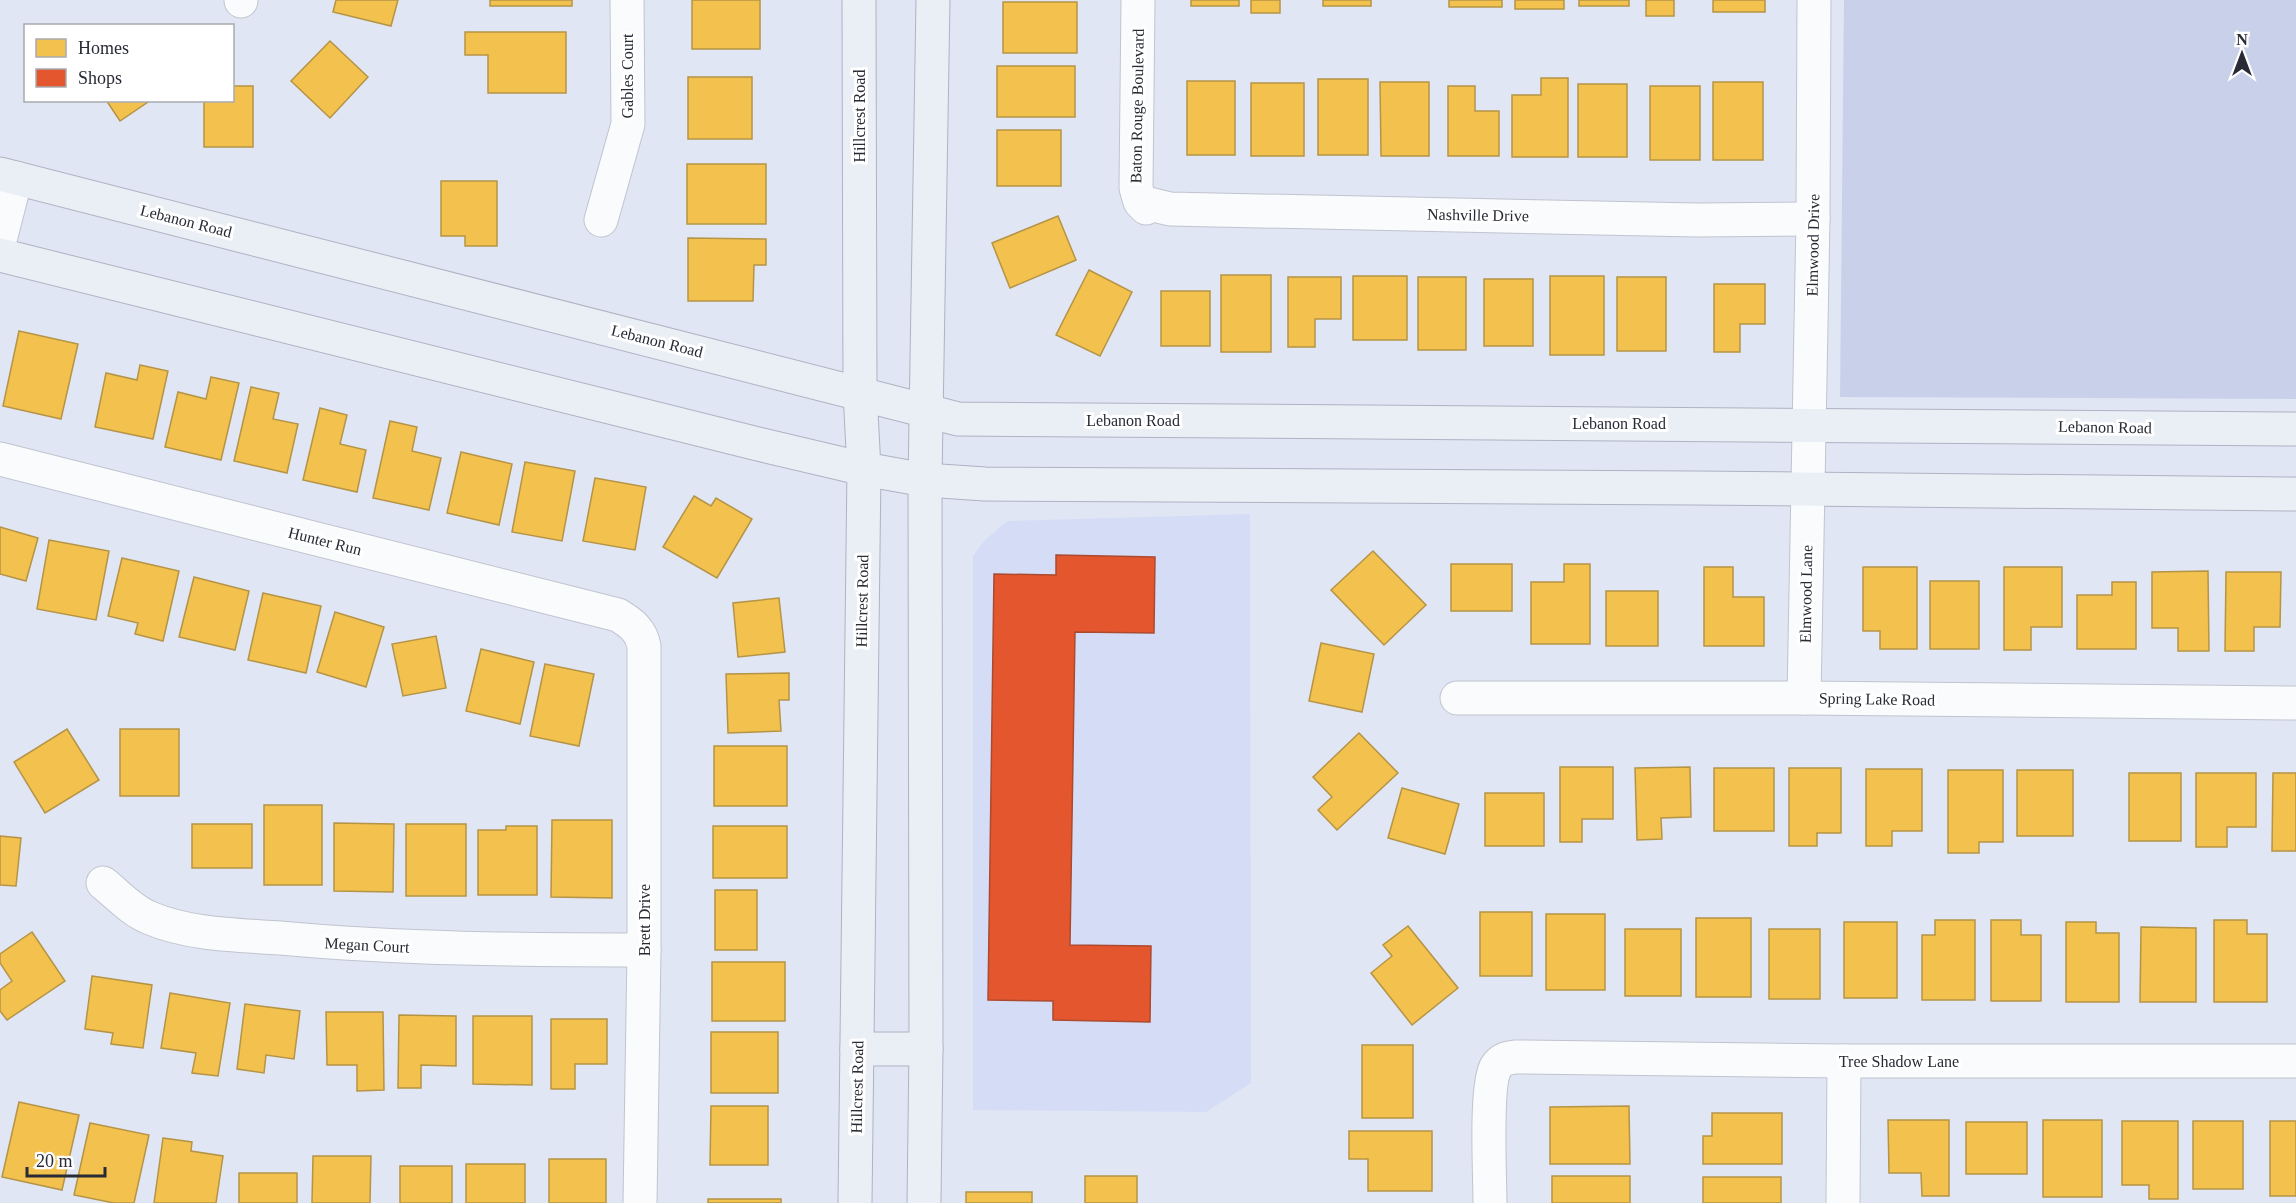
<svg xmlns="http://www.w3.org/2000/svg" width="2296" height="1203" font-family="'Times New Roman',serif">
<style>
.built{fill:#d5ddf6}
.green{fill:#c9d1ea}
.homes{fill:#f2c14e;stroke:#b59446;stroke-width:1.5}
.shops{fill:#e4572e;stroke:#ac4a30;stroke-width:1.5}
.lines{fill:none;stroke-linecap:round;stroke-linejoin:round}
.minor-casing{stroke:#c0c4cf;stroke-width:35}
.major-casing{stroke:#adb3c3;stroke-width:35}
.minor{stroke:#fafbfd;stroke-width:33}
.major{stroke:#eaeef5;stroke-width:33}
.labels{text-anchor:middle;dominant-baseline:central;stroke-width:6;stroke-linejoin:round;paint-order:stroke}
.street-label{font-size:16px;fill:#282b35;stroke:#fff}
</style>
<rect width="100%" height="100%" fill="#e1e6f4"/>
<polygon class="built" points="1250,514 1251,1083 1206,1112 973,1110 973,556 984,541 1007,521"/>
<polygon class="green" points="1844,0 2296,0 2296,399 1840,397"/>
<g class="homes">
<polygon points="336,0 398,0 391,26 333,12"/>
<rect x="490" y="0" width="82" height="6"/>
<rect x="692" y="0" width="68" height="49"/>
<rect x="1191" y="0" width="48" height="6"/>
<rect x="1251" y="0" width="29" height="13"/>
<rect x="1323" y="0" width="48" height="6"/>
<rect x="1449" y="0" width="53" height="7"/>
<rect x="1515" y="0" width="49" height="9"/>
<rect x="1579" y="0" width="50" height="6"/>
<rect x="1646" y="0" width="28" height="16"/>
<rect x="1713" y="0" width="52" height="12"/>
<rect x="1003" y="2" width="74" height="51"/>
<polygon points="465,32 566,32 566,93 488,93 488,55 465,55"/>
<polygon points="330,41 368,77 330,118 291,81"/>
<rect x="997" y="66" width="78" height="51"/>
<rect x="688" y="77" width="64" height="62"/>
<polygon points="1541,78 1568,78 1568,157 1512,157 1512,95 1541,95"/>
<rect x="1318" y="79" width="50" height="76"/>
<rect x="1187" y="81" width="48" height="74"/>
<polygon points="1380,82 1429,82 1429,156 1381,156"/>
<rect x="1713" y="82" width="50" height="78"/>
<rect x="1251" y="83" width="53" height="73"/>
<rect x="1578" y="84" width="49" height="73"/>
<polygon points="232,86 253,86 253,147 204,147 204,100 232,100"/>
<polygon points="1448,86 1475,86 1475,111 1499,111 1499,156 1448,156"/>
<rect x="1650" y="86" width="50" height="74"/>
<polygon points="106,100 151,100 120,121"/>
<rect x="997" y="130" width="64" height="56"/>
<rect x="687" y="164" width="79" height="60"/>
<polygon points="441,181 497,181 497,246 465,246 465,236 441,236"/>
<polygon points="1058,216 1076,260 1010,288 992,243"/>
<polygon points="688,238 766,239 766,265 754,265 753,301 688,301"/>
<polygon points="1089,270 1132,292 1100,356 1056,335"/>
<rect x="1221" y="275" width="50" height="77"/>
<rect x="1353" y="276" width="54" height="64"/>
<rect x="1550" y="276" width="54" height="79"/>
<polygon points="1288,277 1341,277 1341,319 1315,319 1315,347 1288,347"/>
<rect x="1418" y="277" width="48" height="73"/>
<rect x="1617" y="277" width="49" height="74"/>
<rect x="1484" y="279" width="49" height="67"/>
<polygon points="1714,284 1765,284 1765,324 1740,324 1740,352 1714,352"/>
<rect x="1161" y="291" width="49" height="55"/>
<polygon points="19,331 78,344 61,419 3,406"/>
<polygon points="140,365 168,371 153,439 95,427 106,373 137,380"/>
<polygon points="211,377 239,383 221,460 165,447 178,392 206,399"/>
<polygon points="251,387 279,393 273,419 298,424 287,473 234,461"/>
<polygon points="320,408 347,415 340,444 366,450 357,492 303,480"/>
<polygon points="390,421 417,427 412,451 441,458 429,510 373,498"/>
<polygon points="461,452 512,464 499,525 447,513"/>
<polygon points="525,462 575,471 562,541 512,532"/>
<polygon points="595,478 646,487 635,550 583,541"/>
<polygon points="694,496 711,506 716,498 752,519 717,578 663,547"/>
<polygon points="0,527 38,538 26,581 0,574"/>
<polygon points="49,540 109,551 96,620 37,609"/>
<polygon points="1373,551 1426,605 1384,645 1331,590"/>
<polygon points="122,558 179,571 163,641 135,634 138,623 108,616"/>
<rect x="1451" y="564" width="61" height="47"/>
<polygon points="1564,564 1590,564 1590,644 1531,644 1531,582 1564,582"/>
<polygon points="1704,567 1733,567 1733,597 1764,597 1764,646 1704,646"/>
<polygon points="1863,567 1917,567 1917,649 1880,649 1880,631 1863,631"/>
<polygon points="2004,567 2062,567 2062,627 2031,627 2031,650 2004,650"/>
<polygon points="2208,571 2209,651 2178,651 2178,628 2152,628 2152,572"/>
<polygon points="2226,572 2281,572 2280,627 2254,627 2254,651 2225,651"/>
<polygon points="194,577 249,591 235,650 179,637"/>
<rect x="1930" y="581" width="49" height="68"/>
<polygon points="2112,582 2136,582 2136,649 2077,649 2077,595 2112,595"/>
<rect x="1606" y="591" width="52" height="55"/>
<polygon points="263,593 321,606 306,673 248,660"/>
<polygon points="779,598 785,652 738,657 733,603"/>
<polygon points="335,612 384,627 366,687 317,672"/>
<polygon points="436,636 446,688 403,696 392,644"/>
<polygon points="1321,643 1374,654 1362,712 1309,701"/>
<polygon points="481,649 534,662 520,724 466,711"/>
<polygon points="545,664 594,674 579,746 530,736"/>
<polygon points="789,673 789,700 779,700 781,731 728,733 726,674"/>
<polygon points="67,729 99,780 45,813 14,762"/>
<rect x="120" y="729" width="59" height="67"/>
<polygon points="1359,733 1398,773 1337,830 1318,810 1332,797 1313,777"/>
<rect x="714" y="746" width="73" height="60"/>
<polygon points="1560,767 1613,767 1613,819 1582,819 1582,842 1560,842"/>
<polygon points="1690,767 1691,817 1661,818 1662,839 1637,840 1635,768"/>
<rect x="1714" y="768" width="60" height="63"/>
<polygon points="1789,768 1841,768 1841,833 1817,833 1817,846 1789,846"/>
<polygon points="1866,769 1922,769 1922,831 1892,831 1892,846 1866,846"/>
<polygon points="1948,770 2003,770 2003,842 1979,842 1979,853 1948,853"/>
<rect x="2017" y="770" width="56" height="66"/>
<rect x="2129" y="773" width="52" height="68"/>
<polygon points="2196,773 2256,773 2256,827 2227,827 2227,847 2196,847"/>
<polygon points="2273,773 2296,773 2296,851 2272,851"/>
<polygon points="1402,788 1459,804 1445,854 1388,838"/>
<rect x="1485" y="793" width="59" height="53"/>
<rect x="264" y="805" width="58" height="80"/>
<polygon points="552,820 612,820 612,898 551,897"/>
<polygon points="334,823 394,824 393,892 334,891"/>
<rect x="192" y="824" width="60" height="44"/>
<rect x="406" y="824" width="60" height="72"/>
<polygon points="506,826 537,826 537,895 478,895 478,830 506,830"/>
<rect x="713" y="826" width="74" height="52"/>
<polygon points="0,836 21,838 16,886 0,885"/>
<rect x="715" y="890" width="42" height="60"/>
<rect x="1480" y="912" width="52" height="64"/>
<rect x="1546" y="914" width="59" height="76"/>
<rect x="1696" y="918" width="55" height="79"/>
<polygon points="1935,920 1975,920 1975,1000 1922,1000 1922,935 1935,935"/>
<polygon points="1991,920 2021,920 2021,935 2041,935 2041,1001 1991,1001"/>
<polygon points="2214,920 2247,920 2247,934 2267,934 2267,1002 2214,1002"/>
<rect x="1844" y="922" width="53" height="76"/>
<polygon points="2066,922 2096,922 2096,933 2119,933 2119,1002 2066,1002"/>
<polygon points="1408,926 1458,988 1412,1025 1371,973 1392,956 1383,945"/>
<polygon points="2141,927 2196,928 2196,1002 2140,1002"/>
<rect x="1625" y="929" width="56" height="67"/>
<rect x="1769" y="929" width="51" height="70"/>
<polygon points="32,932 65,981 7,1020 0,1011 0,990 12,981 0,963 0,954"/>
<rect x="712" y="962" width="73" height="59"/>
<polygon points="92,976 152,985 143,1048 111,1044 113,1033 85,1029"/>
<polygon points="170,993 230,1003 218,1076 192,1073 196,1053 161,1048"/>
<polygon points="245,1004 300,1011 294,1059 266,1055 264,1073 237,1069"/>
<polygon points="326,1012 383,1012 384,1090 357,1091 357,1065 327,1065"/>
<polygon points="399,1015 456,1016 456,1066 421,1065 421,1088 398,1088"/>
<polygon points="473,1016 532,1016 532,1085 473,1084"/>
<polygon points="551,1019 607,1019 607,1064 575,1064 575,1089 551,1089"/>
<rect x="711" y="1032" width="67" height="61"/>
<rect x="1362" y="1045" width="51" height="73"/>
<polygon points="19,1102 79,1115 62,1190 2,1177"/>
<polygon points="711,1106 768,1106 768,1165 710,1165"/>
<polygon points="1629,1106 1630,1164 1550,1164 1550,1107"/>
<polygon points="1712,1113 1782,1113 1782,1164 1703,1164 1703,1136 1712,1136"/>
<polygon points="1888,1120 1949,1120 1949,1196 1922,1196 1921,1173 1889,1173"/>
<rect x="2043" y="1120" width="59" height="77"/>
<polygon points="2122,1121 2178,1121 2178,1199 2149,1199 2149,1185 2122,1185"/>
<rect x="2193" y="1121" width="50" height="68"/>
<rect x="2270" y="1121" width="26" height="75"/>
<rect x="1966" y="1122" width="61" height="52"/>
<polygon points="90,1123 149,1135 134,1203 114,1203 74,1195"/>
<polygon points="1349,1131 1432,1131 1432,1191 1368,1191 1368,1159 1349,1159"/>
<polygon points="163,1138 192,1142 191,1151 223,1156 216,1203 154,1203"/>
<polygon points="313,1156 371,1156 370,1203 312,1203"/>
<rect x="549" y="1159" width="57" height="44"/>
<rect x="466" y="1164" width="59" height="39"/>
<rect x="400" y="1166" width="52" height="37"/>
<rect x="239" y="1173" width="58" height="30"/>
<rect x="1085" y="1176" width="52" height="27"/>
<rect x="1552" y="1176" width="78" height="27"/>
<rect x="1703" y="1177" width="78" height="26"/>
<rect x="966" y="1192" width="66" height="11"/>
<rect x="708" y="1199" width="73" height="4"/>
</g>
<polygon class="shops" points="1056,555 1155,557 1154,633 1075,632 1070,945 1151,946 1150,1022 1053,1020 1053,1001 988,1000 994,574 1056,575"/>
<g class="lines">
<defs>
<g id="minor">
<polyline points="1138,0 1136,188 1140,202 1146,208 1149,204 1170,209 1697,220 1813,219"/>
<polyline points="241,1 241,0"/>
<polyline points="601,220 628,124 627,0"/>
<polyline points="0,240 16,178"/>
<path d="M 0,459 L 618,615 C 631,623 641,630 644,646 L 644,950 L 640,1203"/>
<polyline points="1457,698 1804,698 2296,703"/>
<polyline points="1804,698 1813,219 1814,0"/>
<path d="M 103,883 C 118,895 132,911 150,918 C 190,935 238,935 280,938 C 402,949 523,950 644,950"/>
<path d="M 1490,1203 C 1490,1177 1485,1085 1496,1067 C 1501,1059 1507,1058 1516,1057 L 1844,1061 L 2296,1061"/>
<polyline points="1843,1203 1844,1061"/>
</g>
<g id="major">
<polyline points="0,174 958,419 2296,429"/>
<polyline points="0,255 758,444 864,469 925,480 985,484 1695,488 2296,494"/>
<polyline points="857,1049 926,1049"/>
<polyline points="855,1203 864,469 860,393 859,0"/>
<polyline points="924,1203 926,1049 925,480 933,0"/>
</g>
</defs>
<use href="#minor" class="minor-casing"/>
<use href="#major" class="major-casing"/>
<use href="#minor" class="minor"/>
<use href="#major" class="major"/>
</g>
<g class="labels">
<g class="street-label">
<text transform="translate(627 76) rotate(-90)">Gables Court</text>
<text transform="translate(1137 106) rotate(-89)">Baton Rouge Boulevard</text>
<text transform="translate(859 116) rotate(-90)">Hillcrest Road</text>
<text transform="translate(1478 215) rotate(1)">Nashville Drive</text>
<text transform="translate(186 221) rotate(14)">Lebanon Road</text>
<text transform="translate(1813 245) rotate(-89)">Elmwood Drive</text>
<text transform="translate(657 341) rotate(14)">Lebanon Road</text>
<text x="1133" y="420">Lebanon Road</text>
<text x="1619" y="423">Lebanon Road</text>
<text transform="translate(2105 427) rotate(1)">Lebanon Road</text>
<text transform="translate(325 541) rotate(14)">Hunter Run</text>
<text transform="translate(1806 594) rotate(-89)">Elmwood Lane</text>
<text transform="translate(862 601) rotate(-89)">Hillcrest Road</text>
<text transform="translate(1877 699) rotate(1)">Spring Lake Road</text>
<text transform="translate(644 920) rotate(-90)">Brett Drive</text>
<text transform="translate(367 945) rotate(3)">Megan Court</text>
<text x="1899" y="1061">Tree Shadow Lane</text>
<text transform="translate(857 1087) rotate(-89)">Hillcrest Road</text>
</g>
</g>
<rect x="24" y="24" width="210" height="78" fill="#ffffff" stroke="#a9aaae" stroke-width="1.5"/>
<rect x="36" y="39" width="30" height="18" fill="#f2c14e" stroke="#a9aaae" stroke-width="1.5"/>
<text x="78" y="54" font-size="18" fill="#282b35">Homes</text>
<rect x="36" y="69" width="30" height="18" fill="#e4572e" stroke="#a9aaae" stroke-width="1.5"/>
<text x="78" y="84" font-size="18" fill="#282b35">Shops</text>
<g transform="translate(2242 54)" stroke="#ffffff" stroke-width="4.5" paint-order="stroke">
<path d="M0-4.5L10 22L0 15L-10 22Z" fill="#282b35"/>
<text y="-9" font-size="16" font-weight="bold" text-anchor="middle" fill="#282b35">N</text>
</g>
<path d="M27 1167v9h78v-9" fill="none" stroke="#282b35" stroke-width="3"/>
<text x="36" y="1167" font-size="18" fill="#282b35" stroke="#ffffff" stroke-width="4.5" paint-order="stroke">20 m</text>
</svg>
